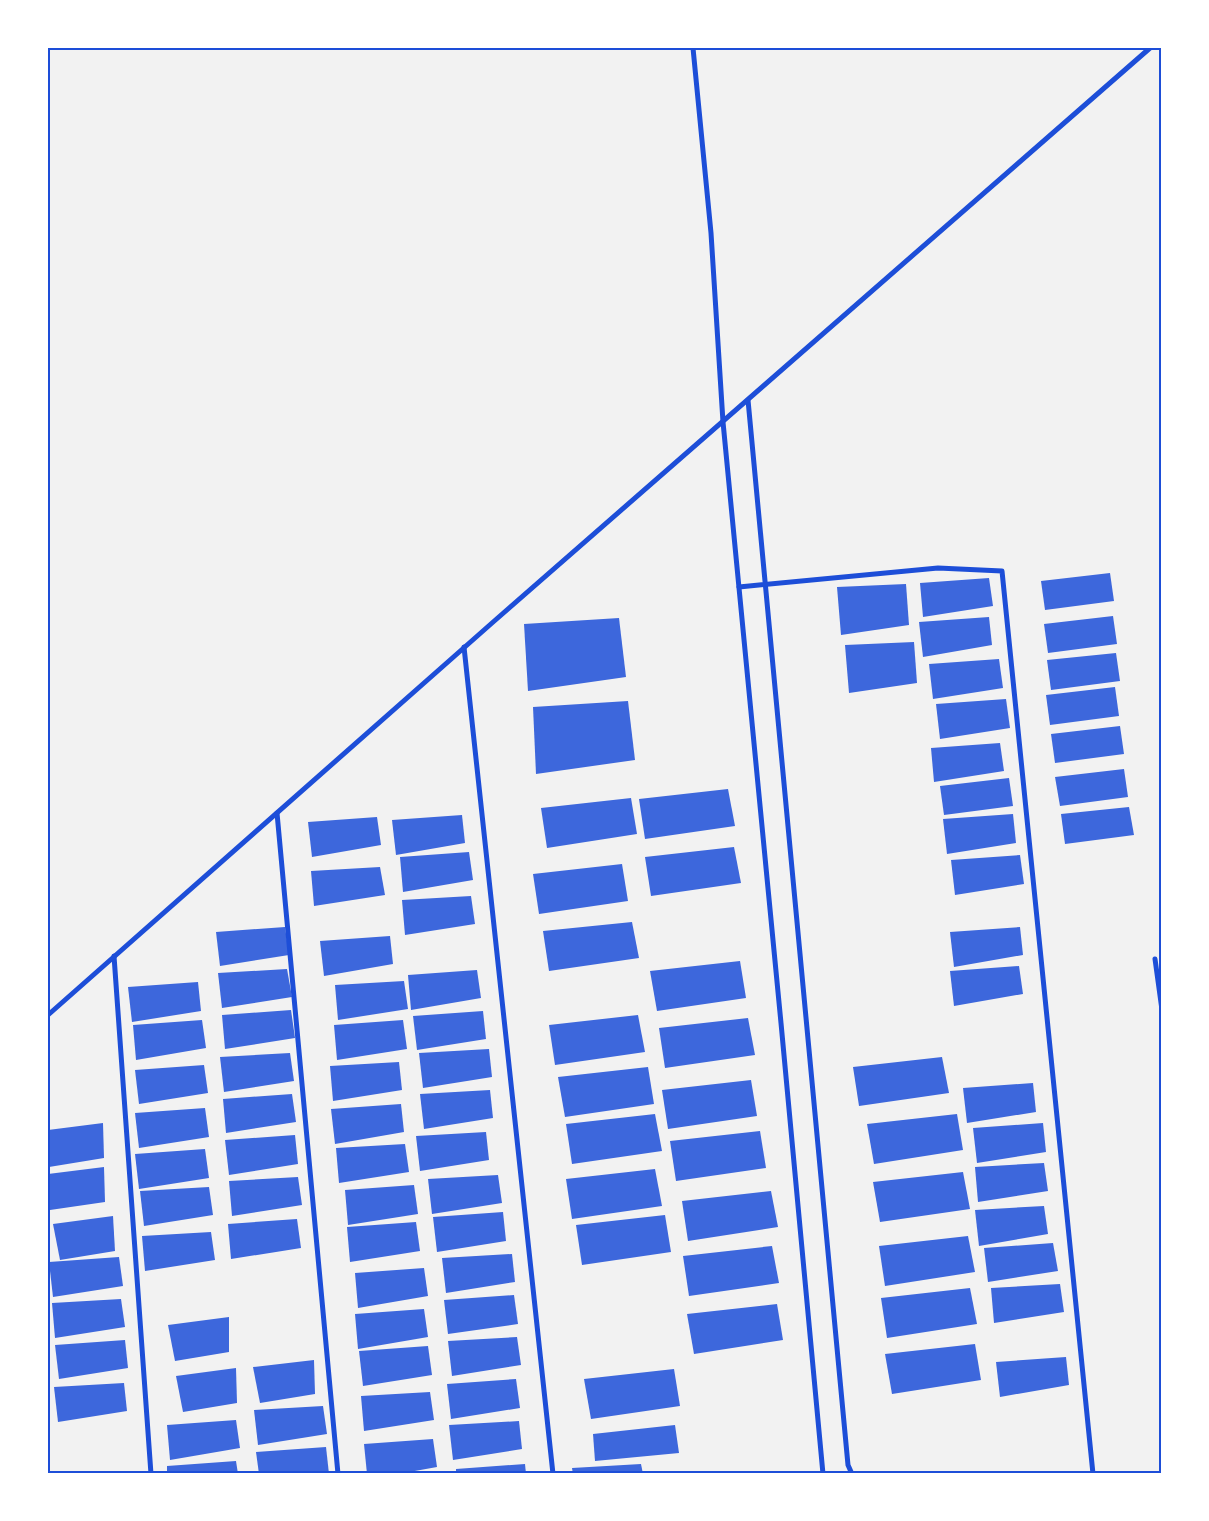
<svg xmlns="http://www.w3.org/2000/svg" width="1209" height="1521" font-family="Quicksand,sans-serif">
<style>
.building{fill:#3d67dc}
.lines{fill:none;stroke-linecap:round;stroke-linejoin:round}
.minor{stroke:#1d4ed8;stroke-width:5}
.neatline{fill:none;stroke:#1d4ed8;stroke-width:2}
</style>
<rect width="100%" height="100%" fill="#f2f2f2"/>
<g class="building">
<polygon points="1110,573 1114,601 1045,610 1041,581"/>
<polygon points="989,578 993,606 923,617 920,583"/>
<polygon points="906,584 909,625 841,635 837,587"/>
<polygon points="1113,616 1117,644 1048,653 1044,624"/>
<polygon points="989,617 992,645 923,657 919,622"/>
<polygon points="619,618 626,677 528,691 524,624"/>
<polygon points="914,642 917,683 849,693 845,645"/>
<polygon points="1116,653 1120,681 1051,690 1047,660"/>
<polygon points="999,659 1003,688 933,699 929,664"/>
<polygon points="1115,687 1119,716 1050,725 1046,695"/>
<polygon points="1006,699 1010,728 940,739 936,704"/>
<polygon points="628,701 635,760 536,774 533,707"/>
<polygon points="1120,726 1124,754 1055,763 1051,734"/>
<polygon points="1000,743 1004,771 934,782 931,748"/>
<polygon points="1124,769 1128,797 1060,806 1055,777"/>
<polygon points="1009,778 1013,806 944,815 940,786"/>
<polygon points="728,789 735,826 645,839 639,799"/>
<polygon points="631,798 637,834 547,848 541,808"/>
<polygon points="1129,807 1134,835 1065,844 1061,814"/>
<polygon points="1013,814 1016,843 947,854 943,819"/>
<polygon points="462,815 465,843 396,855 392,820"/>
<polygon points="377,817 381,845 312,857 308,822"/>
<polygon points="734,847 741,883 651,896 645,857"/>
<polygon points="469,852 473,880 403,892 400,857"/>
<polygon points="1020,855 1024,884 955,895 951,860"/>
<polygon points="622,864 628,901 539,914 533,874"/>
<polygon points="380,867 385,895 314,906 311,871"/>
<polygon points="471,896 475,924 405,935 402,900"/>
<polygon points="632,922 639,958 549,971 543,931"/>
<polygon points="285,927 289,955 220,966 216,932"/>
<polygon points="1020,927 1023,955 954,967 950,932"/>
<polygon points="390,936 393,964 324,976 320,941"/>
<polygon points="740,961 746,998 657,1011 650,971"/>
<polygon points="1019,966 1023,994 954,1006 950,971"/>
<polygon points="287,969 292,997 222,1008 218,973"/>
<polygon points="477,970 481,998 411,1010 408,975"/>
<polygon points="404,981 408,1009 338,1020 335,985"/>
<polygon points="198,982 201,1011 132,1022 128,987"/>
<polygon points="291,1010 295,1038 225,1049 222,1015"/>
<polygon points="483,1011 486,1039 417,1050 413,1016"/>
<polygon points="638,1015 645,1052 555,1065 549,1025"/>
<polygon points="748,1018 755,1055 665,1068 659,1028"/>
<polygon points="202,1020 206,1048 136,1060 133,1025"/>
<polygon points="403,1020 407,1049 337,1060 334,1025"/>
<polygon points="489,1049 492,1077 423,1088 419,1053"/>
<polygon points="290,1053 294,1081 224,1092 220,1057"/>
<polygon points="942,1057 949,1093 859,1106 853,1067"/>
<polygon points="399,1062 402,1090 333,1101 330,1066"/>
<polygon points="204,1065 208,1093 139,1104 135,1070"/>
<polygon points="648,1067 654,1104 565,1117 558,1077"/>
<polygon points="751,1080 757,1116 668,1129 662,1090"/>
<polygon points="1033,1083 1036,1112 967,1123 963,1088"/>
<polygon points="490,1090 493,1118 424,1129 420,1094"/>
<polygon points="292,1094 296,1122 226,1133 223,1099"/>
<polygon points="401,1104 404,1132 335,1144 331,1109"/>
<polygon points="205,1108 209,1137 139,1148 135,1113"/>
<polygon points="655,1114 662,1151 572,1164 566,1124"/>
<polygon points="957,1114 963,1150 874,1164 867,1124"/>
<polygon points="103,1123 104,1158 49,1167 48,1158 48,1130"/>
<polygon points="1043,1123 1046,1152 977,1163 973,1128"/>
<polygon points="760,1131 766,1168 676,1181 670,1141"/>
<polygon points="486,1132 489,1160 420,1171 416,1136"/>
<polygon points="295,1135 298,1164 229,1175 225,1140"/>
<polygon points="405,1144 409,1172 339,1183 336,1148"/>
<polygon points="205,1149 209,1178 139,1189 135,1154"/>
<polygon points="1044,1163 1048,1191 978,1202 975,1167"/>
<polygon points="104,1167 105,1202 50,1210 48,1198 48,1174"/>
<polygon points="655,1169 662,1206 572,1219 566,1179"/>
<polygon points="963,1172 970,1209 880,1222 873,1182"/>
<polygon points="498,1175 502,1203 432,1214 428,1179"/>
<polygon points="298,1177 302,1205 232,1216 229,1181"/>
<polygon points="414,1185 418,1214 348,1225 345,1190"/>
<polygon points="209,1187 213,1215 144,1226 140,1191"/>
<polygon points="771,1191 778,1227 688,1241 682,1201"/>
<polygon points="1044,1206 1048,1234 979,1246 975,1210"/>
<polygon points="503,1212 506,1241 437,1252 433,1217"/>
<polygon points="665,1215 671,1252 582,1265 576,1225"/>
<polygon points="113,1216 115,1251 60,1260 53,1224"/>
<polygon points="297,1219 301,1248 231,1259 228,1224"/>
<polygon points="416,1222 420,1251 350,1262 347,1227"/>
<polygon points="211,1232 215,1260 145,1271 142,1236"/>
<polygon points="968,1236 975,1272 885,1286 879,1246"/>
<polygon points="1053,1243 1058,1271 988,1282 984,1248"/>
<polygon points="772,1246 779,1283 689,1296 683,1256"/>
<polygon points="512,1254 515,1282 446,1293 442,1258"/>
<polygon points="119,1257 123,1286 53,1297 49,1262"/>
<polygon points="424,1268 428,1296 358,1308 355,1273"/>
<polygon points="1060,1284 1064,1312 994,1323 991,1288"/>
<polygon points="970,1288 977,1324 887,1338 881,1298"/>
<polygon points="514,1295 518,1324 448,1334 444,1300"/>
<polygon points="121,1299 125,1327 55,1338 52,1303"/>
<polygon points="777,1304 783,1340 694,1354 687,1314"/>
<polygon points="424,1309 428,1337 358,1349 355,1314"/>
<polygon points="229,1317 229,1352 175,1361 168,1325"/>
<polygon points="517,1337 521,1365 452,1376 448,1341"/>
<polygon points="125,1340 128,1368 59,1379 55,1345"/>
<polygon points="975,1344 981,1380 892,1394 885,1354"/>
<polygon points="428,1346 432,1375 363,1386 359,1351"/>
<polygon points="1066,1357 1069,1385 1000,1397 996,1362"/>
<polygon points="314,1360 315,1394 260,1403 253,1367"/>
<polygon points="236,1368 237,1403 183,1412 176,1376"/>
<polygon points="674,1369 680,1406 591,1419 584,1379"/>
<polygon points="516,1379 520,1408 451,1419 447,1384"/>
<polygon points="124,1383 127,1411 58,1422 54,1387"/>
<polygon points="430,1392 434,1420 364,1431 361,1396"/>
<polygon points="323,1406 327,1434 258,1445 254,1410"/>
<polygon points="236,1420 240,1448 170,1460 167,1425"/>
<polygon points="519,1421 522,1449 453,1460 449,1425"/>
<polygon points="675,1425 679,1453 595,1461 593,1434"/>
<polygon points="433,1439 437,1467 398,1474 367,1474 364,1444"/>
<polygon points="326,1447 329,1474 259,1474 256,1452"/>
<polygon points="236,1461 238,1474 167,1474 167,1466"/>
<polygon points="525,1464 526,1474 456,1474 456,1469"/>
<polygon points="641,1464 643,1474 573,1474 572,1468"/>
</g>
<g class="lines">
<g class="minor">
<polyline points="693,48 711,233 723,422 781,1023 823,1474"/>
<polyline points="748,400 848,1465 852,1474"/>
<polyline points="739,587 938,568 1002,571 1093,1474"/>
<polyline points="464,647 553,1474"/>
<polyline points="277,813 338,1474"/>
<polyline points="114,956 151,1474"/>
<polyline points="1155,959 1162,1010"/>
<polyline points="48,1015 492,623 1150,48"/>
</g>
</g>
<rect width="1209" height="1521" fill="none" stroke="#ffffff" stroke-width="98"/>
<rect x="49" y="49" width="1111" height="1423" class="neatline"/>
</svg>
